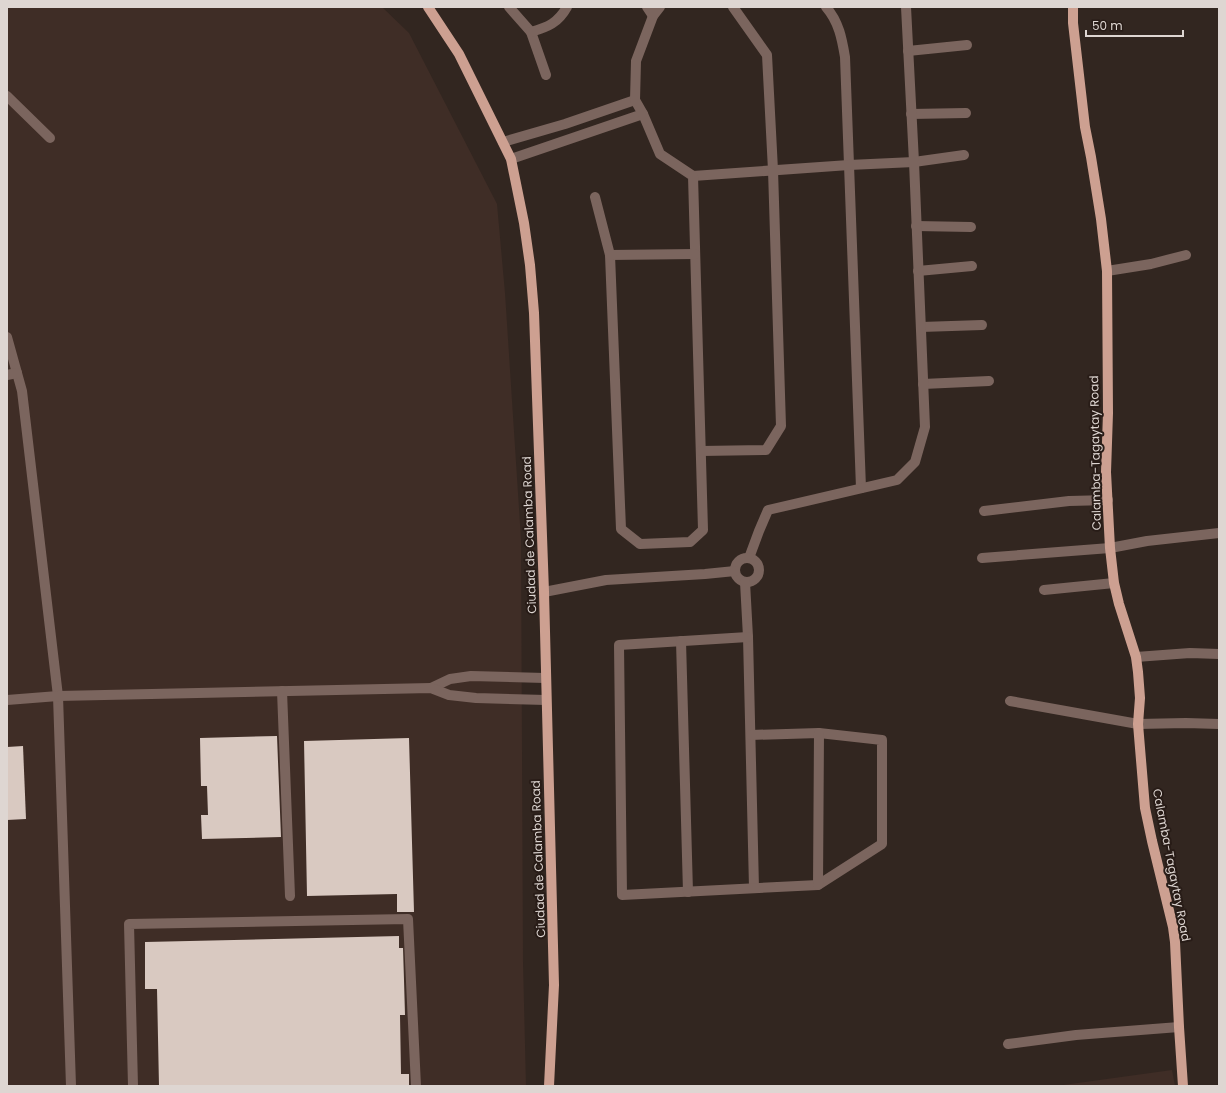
<svg xmlns="http://www.w3.org/2000/svg" width="1226" height="1093" font-family="Poppins,sans-serif">
<style>
.built{fill:#3f2d26}
.building{fill:#d9c9c1}
.lines{fill:none;stroke-linecap:round;stroke-linejoin:round}
.minor{stroke:#7b655e;stroke-width:10}
.major{stroke:#cda091;stroke-width:10}
.labels{text-anchor:middle;dominant-baseline:central;stroke-width:4;stroke-linejoin:round;paint-order:stroke}
.street-label{font-size:12px;fill:#ded6d2;stroke:#281c17}
</style>
<rect width="100%" height="100%" fill="#322620"/>
<g class="built">
<polygon points="7,7 382,7 409,33 497,204 505,293 521,539 523,962 526,1086 7,1086"/>
<polygon points="1172,1070 1175,1086 1056,1086"/>
</g>
<g class="building">
<polygon points="277,736 281,837 202,839 201,815 208,815 207,786 201,786 200,738"/>
<polygon points="409,738 414,912 397,912 397,894 307,896 304,741"/>
<polygon points="23,746 26,819 7,820 7,747"/>
<polygon points="399,936 399,948 403,948 404,980 405,1015 400,1015 401,1074 409,1074 409,1086 159,1086 157,989 145,989 145,942"/>
</g>
<g class="lines">
<g class="minor">
<polyline points="509,7 531,32 546,75"/>
<polyline points="647,7 653,16"/>
<path d="M 826,7 C 839,22 842,39 845,57 L 861,488"/>
<path d="M 531,32 C 548,27 558,23 567,7"/>
<polyline points="908,51 967,45"/>
<polyline points="7,96 50,138"/>
<polyline points="911,114 966,113"/>
<polyline points="503,142 565,124 635,100"/>
<polyline points="511,159 643,114"/>
<polyline points="693,176 849,165 914,162 964,155"/>
<polyline points="595,197 610,255 621,529 640,544 690,542 703,530 693,176 660,154 643,114 635,100 636,61 653,16 660,7"/>
<polyline points="916,226 971,227"/>
<polyline points="610,255 695,254"/>
<polyline points="918,271 972,266"/>
<polyline points="1107,271 1151,264 1186,255"/>
<polyline points="921,327 982,325"/>
<polyline points="7,337 22,391 58,696 71,1086"/>
<polyline points="7,375 17,373"/>
<polyline points="923,384 989,381"/>
<polyline points="701,451 766,450 781,426 773,170 767,55 733,7"/>
<polyline points="984,511 1069,501 1108,500"/>
<polyline points="749,558 759,531 768,510 897,480 915,462 925,427 914,162 906,7"/>
<polyline points="982,558 1110,548 1147,541 1219,533"/>
<circle cx="747" cy="570" r="12"/>
<polyline points="745,582 748,637 754,888"/>
<polyline points="1044,590 1114,583"/>
<polyline points="544,592 606,580 705,574 735,571"/>
<polyline points="748,637 619,645 622,895 818,885 882,844 882,740 819,733 751,735"/>
<polyline points="681,641 688,892"/>
<polyline points="1136,657 1190,653 1219,654"/>
<polyline points="431,688 450,679 471,676 545,678"/>
<polyline points="282,691 290,896"/>
<polyline points="7,700 58,696 431,688 449,695 476,698 546,700"/>
<polyline points="1010,701 1138,724 1186,723 1219,724"/>
<polyline points="818,885 819,733"/>
<polyline points="1008,1044 1076,1035 1179,1027"/>
<polyline points="133,1086 129,924 408,919 416,1086"/>
</g>
<g class="major">
<polyline points="428,7 459,54 511,159 524,223 530,265 534,313 544,592 554,985 549,1086"/>
<polyline points="1073,7 1073,23 1085,127 1091,157 1101,219 1107,271 1108,413 1106,472 1110,548 1114,583 1119,604 1136,657 1138,672 1140,698 1138,724 1145,808 1152,841 1173,927 1175,942 1179,1027 1183,1086"/>
</g>
</g>
<g class="labels">
<g class="street-label">
<text transform="translate(1095 453) rotate(-91)">Calamba-Tagaytay Road</text>
<text transform="translate(529 535) rotate(-92)">Ciudad de Calamba Road</text>
<text transform="translate(538 859) rotate(-92)">Ciudad de Calamba Road</text>
<text transform="translate(1172 865) rotate(79)">Calamba-Tagaytay Road</text>
</g>
</g>
<rect width="1226" height="1093" fill="none" stroke="#ded6d2" stroke-width="16"/>
<path d="M1086 30v6h97v-6" fill="none" stroke="#ded6d2" stroke-width="2"/>
<text x="1092" y="30" font-size="12" fill="#ded6d2" stroke="#281c17" stroke-width="3" paint-order="stroke">50 m</text>
</svg>
